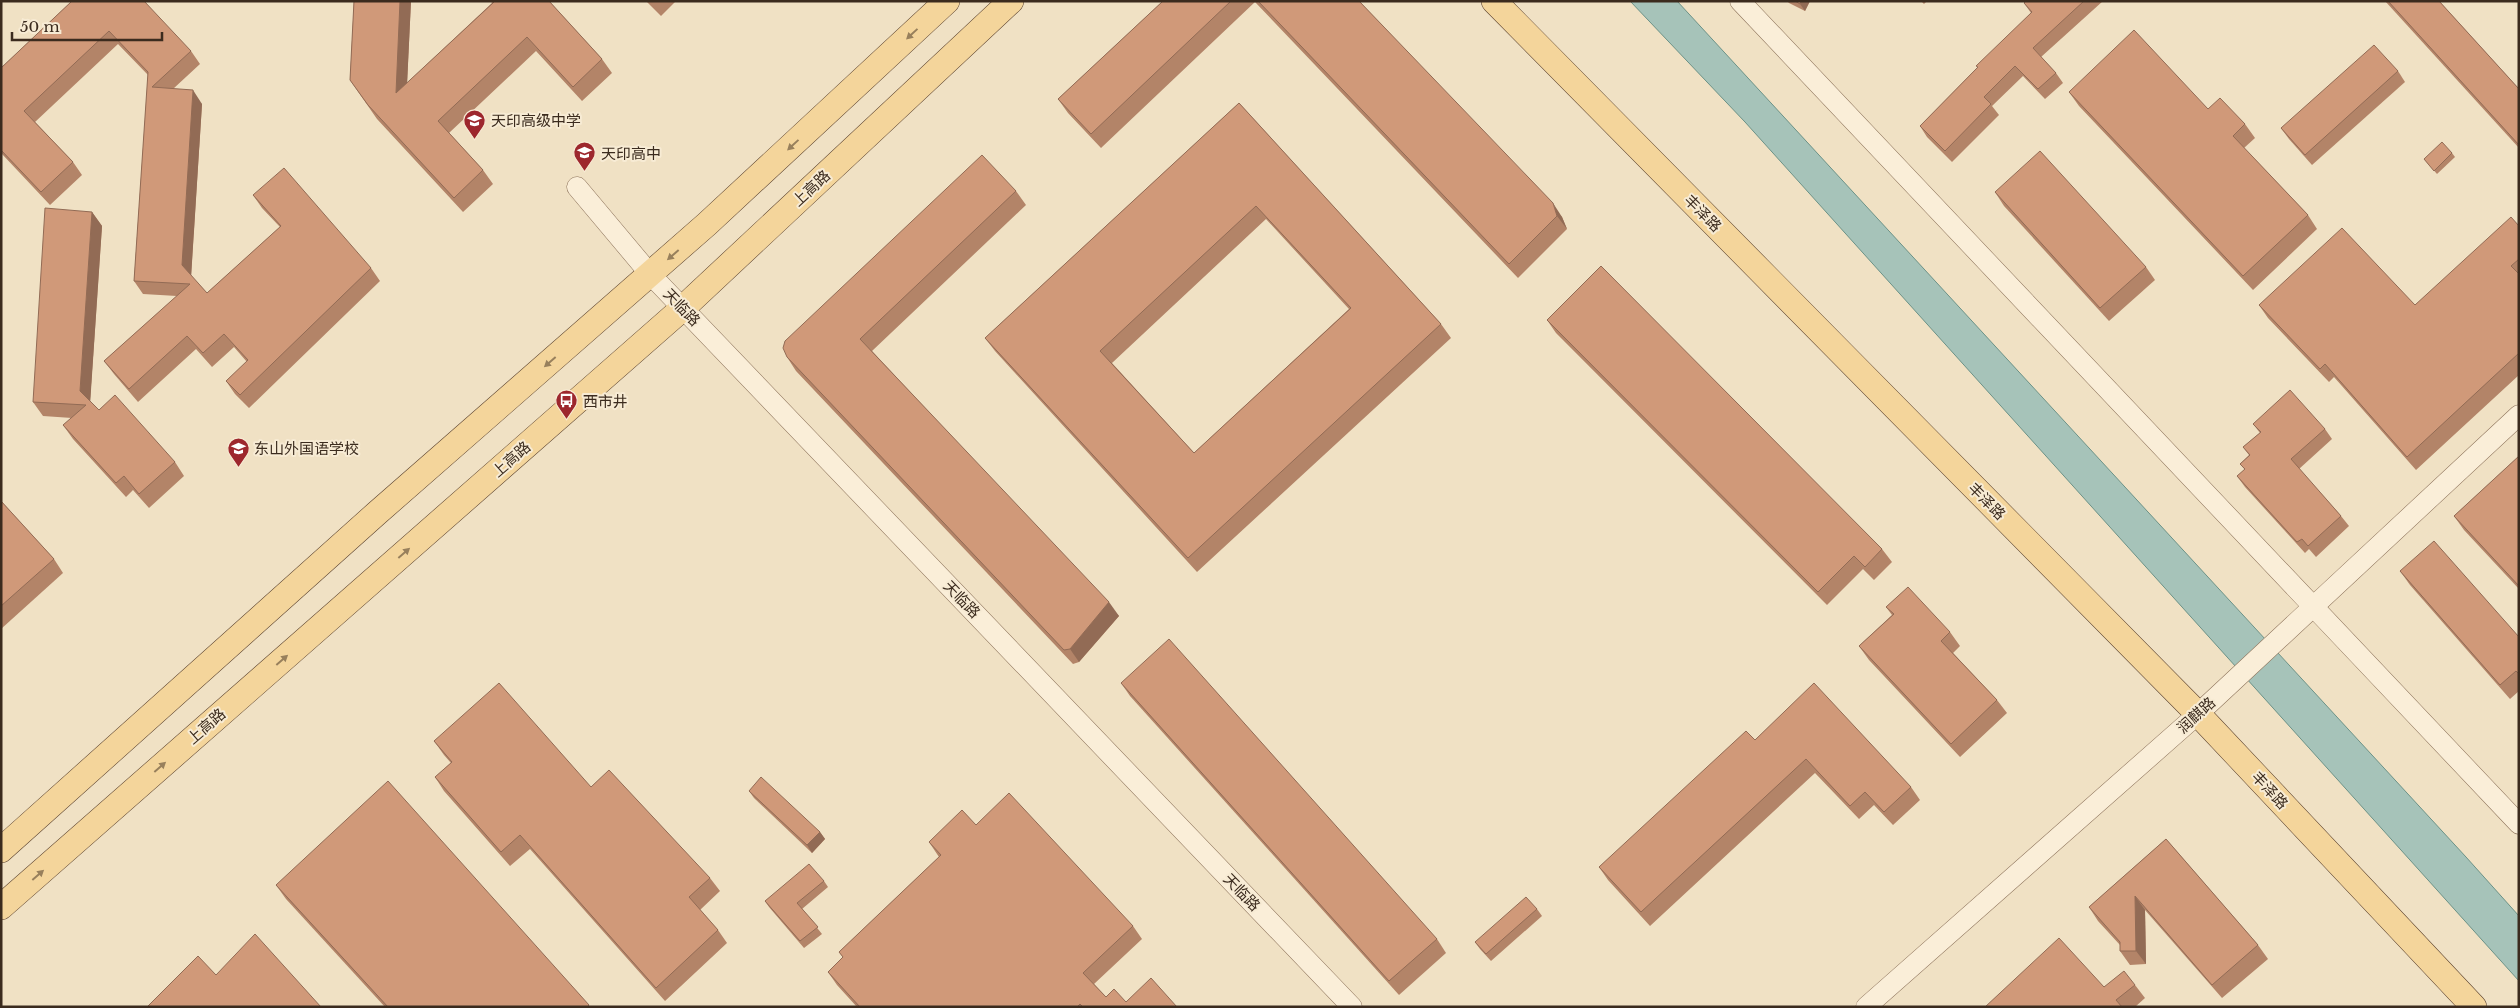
<svg xmlns="http://www.w3.org/2000/svg" width="2520" height="1008" font-family="'Libre Baskerville','Noto Sans SC',serif">
<style>
.water{fill:#a6c3b9;stroke:#6c9287}
.lines{fill:none;stroke-linecap:round;stroke-linejoin:round}
.minor-casing{stroke:#8c725a;stroke-width:21}
.major-casing{stroke:#59402e;stroke-width:26}
.minor{stroke:#faeed8;stroke-width:20}
.major{stroke:#f4d59b;stroke-width:25}
.wall{fill:#b38468;fill-rule:evenodd}
.shaded-wall{fill:#926b55}
.building{fill:#d09979;stroke:#926b55;fill-rule:evenodd}
.oneway{fill:#98805c}
.labels{text-anchor:middle;dominant-baseline:central;stroke-width:4;stroke-linejoin:round;paint-order:stroke}
.poi-label{font-size:15px;fill:#3b2b1e;stroke:#f7ebd4;text-anchor:start}
.street-label{font-size:15px;fill:#3b2b1e;stroke:#f7ebd4}
</style>
<rect width="100%" height="100%" fill="#f0e1c4"/>
<polygon class="water" points="1630,1 1677,1 2466,857 2519,916 2519,981 1745,122"/>
<g class="lines">
<defs>
<g id="minor">
<polyline points="1740,1 2519,824"/>
<polyline points="577,187 650,274 1352,1007"/>
<polyline points="1866,1007 2198,714 2519,415"/>
</g>
<g id="major">
<polyline points="1494,1 2198,714 2474,1007"/>
<polyline points="1,850 377,513 707,224 947,1"/>
<polyline points="1,907 683,308 1011,1"/>
</g>
</defs>
<use href="#minor" class="minor-casing"/>
<use href="#major" class="major-casing"/>
<use href="#minor" class="minor"/>
<use href="#major" class="major"/>
</g>
<g class="wall">
<polygon points="72,1 191,51 200,64 173,89 202,104 191,276 207,293 280,227 262,208 253,195 371,268 380,281 249,408 235,394 226,381 247,362 234,347 212,367 196,349 138,402 114,374 104,361 177,296 143,294 134,281 148,75 118,44 35,122 73,162 82,175 50,205 2,154 1,154 1,68"/>
<polygon points="354,1 411,1 407,83 492,3 491,1 549,1 602,59 612,73 582,101 536,51 449,133 483,170 493,184 463,212 377,119 350,80"/>
<polygon points="646,1 676,1 661,16"/>
<polygon points="1163,1 1359,1 1562,217 1567,229 1518,278 1255,2 1101,148 1068,113 1058,99"/>
<polygon points="1787,1 1810,1 1805,11 1789,3"/>
<polygon points="1921,1 1927,1 1924,4"/>
<polygon points="2026,1 2103,1 2041,57 2056,73 2063,83 2045,99 2023,76 1992,106 1999,115 1952,162 1927,137 1920,126 2031,13 2024,3"/>
<polygon points="2385,1 2439,1 2519,89 2519,148"/>
<polygon points="2398,71 2405,82 2312,165 2289,139 2281,128"/>
<polygon points="2069,92 2208,109 2245,124 2255,138 2244,148 2308,215 2317,229 2253,290 2079,106"/>
<path d="M 1239,103 L 1441,324 L 1451,338 L 1197,572 L 995,351 L 985,338 ZM 1266,219 L 1349,309 L 1194,453 L 1112,363 Z"/>
<polygon points="2452,153 2455,157 2437,174 2424,159"/>
<polygon points="1016,191 1026,205 872,351 1119,616 1079,662 1073,664 796,371 787,357"/>
<polygon points="1995,192 2146,267 2155,280 2109,321 2004,206"/>
<polygon points="92,212 102,226 90,401 99,410 175,462 184,476 149,508 133,490 126,497 73,439 63,425 72,418 43,416 33,402"/>
<polygon points="2519,226 2519,375 2416,470 2334,377 2329,382 2268,318 2259,305 2415,305"/>
<polygon points="1547,320 1882,549 1892,562 1874,580 1863,569 1827,605 1556,333"/>
<polygon points="2253,424 2325,429 2332,439 2299,469 2341,516 2349,526 2316,557 2309,549 2305,553 2245,487 2237,476 2245,470 2240,464 2249,455 2243,447 2260,433"/>
<polygon points="2519,456 2519,589 2464,530 2454,516"/>
<polygon points="1,501 54,559 63,573 1,629"/>
<polygon points="2400,571 2519,637 2519,691 2510,699 2410,585"/>
<polygon points="1886,607 1950,632 1960,646 1953,653 1997,700 2007,713 1960,757 1869,660 1859,646 1892,615"/>
<polygon points="1121,683 1437,939 1446,953 1399,995 1130,696"/>
<polygon points="1755,740 1911,787 1920,800 1893,825 1874,805 1859,819 1815,773 1650,926 1608,880 1599,867"/>
<polygon points="434,741 591,787 710,878 720,891 700,910 718,930 727,943 665,1001 530,849 510,866 444,791 435,777 451,763 444,755"/>
<polygon points="749,791 820,832 825,839 812,853 754,798"/>
<polygon points="976,825 1133,926 1142,939 1094,984 1106,997 1126,1002 1177,1007 857,1007 837,985 828,972 843,957 839,952 939,857 929,842"/>
<polygon points="2166,839 2258,945 2268,959 2222,998 2145,910 2146,964 2130,965 2120,951 2120,945 2098,921 2089,907"/>
<polygon points="824,881 828,887 802,909 822,934 804,948 769,907 765,901"/>
<polygon points="276,885 589,1005 590,1007 385,1007 286,899"/>
<polygon points="1537,909 1542,916 1491,961 1480,949 1475,942"/>
<polygon points="2135,985 2145,998 2135,1007 1985,1007 2104,987"/>
</g>
<g class="shaded-wall">
<polygon points="400,1 411,1 406,107 396,93"/>
<polygon points="1801,1 1810,1 1805,11 1800,4"/>
<polygon points="193,90 202,104 191,278 182,265"/>
<polygon points="1553,203 1562,217 1567,229 1557,216"/>
<polygon points="92,212 102,226 90,405 80,391"/>
<polygon points="1109,602 1119,616 1079,662 1070,649"/>
<polygon points="820,832 825,839 812,853 807,845"/>
<polygon points="2135,896 2145,910 2146,964 2136,951"/>
</g>
<g class="building">
<polygon points="72,1 144,1 191,51 152,87 193,90 182,265 207,293 281,226 253,195 284,168 371,268 240,395 226,381 248,360 224,334 203,353 187,336 129,389 104,361 190,284 134,281 148,72 109,31 24,111 73,162 41,192 1,150 1,68"/>
<polygon points="354,1 400,1 396,93 494,2 493,1 549,1 602,59 573,87 527,37 438,121 483,170 454,198 368,105 350,80"/>
<polygon points="1163,1 1231,1 1091,134 1058,99"/>
<polygon points="1258,1 1359,1 1553,203 1557,216 1509,264"/>
<polygon points="1795,1 1801,1 1800,4"/>
<polygon points="2026,1 2084,1 2033,48 2056,73 2038,89 2015,66 1984,97 1991,104 1945,151 1920,126 1978,67 1976,66 2032,12 2024,3"/>
<polygon points="2388,1 2439,1 2519,89 2519,145"/>
<polygon points="2134,30 2208,109 2220,98 2245,124 2233,136 2308,215 2243,276 2069,92"/>
<polygon points="2374,45 2398,71 2305,155 2281,128"/>
<path d="M 1239,103 L 1441,324 L 1188,558 L 985,338 ZM 1256,206 L 1351,308 L 1194,453 L 1100,351 Z"/>
<polygon points="2442,142 2452,153 2434,171 2424,159"/>
<polygon points="2040,151 2146,267 2100,308 1995,192"/>
<polygon points="982,155 1016,191 860,339 1109,602 1070,649 1064,650 787,357 783,348 785,341"/>
<polygon points="45,208 92,212 80,391 99,410 115,395 175,462 139,494 124,476 116,483 63,425 86,405 33,402"/>
<polygon points="2511,217 2519,226 2519,259 2511,266 2519,274 2519,353 2407,457 2325,364 2320,369 2259,305 2342,228 2415,305"/>
<polygon points="1601,266 1882,549 1865,567 1854,556 1818,592 1547,320"/>
<polygon points="2290,390 2325,429 2291,459 2341,516 2308,546 2302,539 2297,542 2237,476 2245,469 2240,464 2250,455 2243,447 2261,432 2253,424"/>
<polygon points="2519,456 2519,586 2454,516"/>
<polygon points="1,501 54,559 1,606"/>
<polygon points="2434,541 2519,637 2519,674 2516,671 2500,685 2400,571"/>
<polygon points="1908,587 1950,632 1941,641 1997,700 1951,744 1859,646 1894,614 1886,607"/>
<polygon points="1169,639 1437,939 1389,981 1121,683"/>
<polygon points="499,683 591,787 609,770 710,878 689,897 718,930 656,988 520,835 501,852 435,777 452,762 434,741"/>
<polygon points="1814,683 1911,787 1884,812 1865,792 1850,806 1806,759 1641,912 1599,867 1746,731 1755,740"/>
<polygon points="761,777 820,832 807,845 749,791"/>
<polygon points="388,781 589,1005 587,1007 388,1007 276,885"/>
<polygon points="1009,793 1133,926 1083,973 1106,997 1114,989 1126,1002 1151,978 1177,1007 1083,1007 1080,1004 1077,1007 860,1007 828,972 843,957 839,952 941,855 929,842 962,810 976,825"/>
<polygon points="2166,839 2258,945 2212,985 2135,896 2136,951 2120,951 2120,942 2089,907"/>
<polygon points="809,864 824,881 797,903 818,927 800,941 765,901"/>
<polygon points="1526,897 1537,909 1486,954 1475,942"/>
<polygon points="255,934 321,1007 147,1007 198,956 216,975"/>
<polygon points="2059,938 2104,987 2124,971 2135,985 2116,1000 2122,1007 1985,1007"/>
</g>
<defs><path id="oneway-solid" d="M-6-.8H1V-3.2L6.5 0L1 3.2V.8H-6Z" transform="scale(1.25)"/></defs>
<g class="oneway">
<use href="#oneway-solid" transform="translate(912 34) rotate(137)"/>
<use href="#oneway-solid" transform="translate(793 145) rotate(137)"/>
<use href="#oneway-solid" transform="translate(673 255) rotate(139)"/>
<use href="#oneway-solid" transform="translate(550 362) rotate(139)"/>
<use href="#oneway-solid" transform="translate(404 553) rotate(-41)"/>
<use href="#oneway-solid" transform="translate(282 660) rotate(-41)"/>
<use href="#oneway-solid" transform="translate(160 767) rotate(-41)"/>
<use href="#oneway-solid" transform="translate(38 875) rotate(-41)"/>
</g>
<defs>
<symbol id="school-pin" viewBox="-11 -11 22 30"><path d="M0 17L-7.5 6A9.5 9.5 0 1 1 7.5 6Z" fill="#9d272d" stroke="#f7ebd4"/><path d="M0-5L7-2L0 1L-7-2ZM-4 1L0 2.5L4 1V4Q0 6-4 4Z" fill="#fff"/></symbol>
<symbol id="bus-pin" viewBox="-11 -11 22 30"><path d="M0 17L-7.5 6A9.5 9.5 0 1 1 7.5 6Z" fill="#9d272d" stroke="#f7ebd4"/><path d="M-5-6H5V4H4V6H2V4H-2V6H-4V4H-5ZM-3.5-4V0h7V-4ZM-3.5 1.2v1.5H-2V1.2ZM2 1.2v1.5H3.5V1.2Z" fill="#fff"/></symbol>
</defs>
<g fill-rule="evenodd">
<use href="#school-pin" x="462" y="108" width="25" height="34"/>
<use href="#school-pin" x="572" y="140" width="25" height="34"/>
<use href="#bus-pin" x="554" y="388" width="25" height="34"/>
<use href="#school-pin" x="226" y="436" width="25" height="34"/>
</g>
<g class="labels">
<g class="poi-label">
<text x="491" y="120">天印高级中学</text>
<text x="601" y="153">天印高中</text>
<text x="583" y="401">西市井</text>
<text x="254" y="448">东山外国语学校</text>
</g>
<g class="street-label">
<text transform="translate(811 188) rotate(-43)">上高路</text>
<text transform="translate(1703 213) rotate(45)">丰泽路</text>
<text transform="translate(682 307) rotate(46)">天临路</text>
<text transform="translate(511 459) rotate(-41)">上高路</text>
<text transform="translate(1987 501) rotate(45)">丰泽路</text>
<text transform="translate(962 599) rotate(46)">天临路</text>
<text transform="translate(2196 715) rotate(-42)">润麒路</text>
<text transform="translate(206 726) rotate(-41)">上高路</text>
<text transform="translate(2270 790) rotate(47)">丰泽路</text>
<text transform="translate(1242 892) rotate(46)">天临路</text>
</g>
</g>
<rect width="2520" height="1008" fill="none" stroke="#3b2b1e" stroke-width="5"/>
<path d="M12 32v8h150v-8" fill="none" stroke="#3b2b1e" stroke-width="2.5"/>
<text x="20" y="32" font-size="15" fill="#3b2b1e" stroke="#f7ebd4" stroke-width="4" paint-order="stroke">50 m</text>
</svg>
